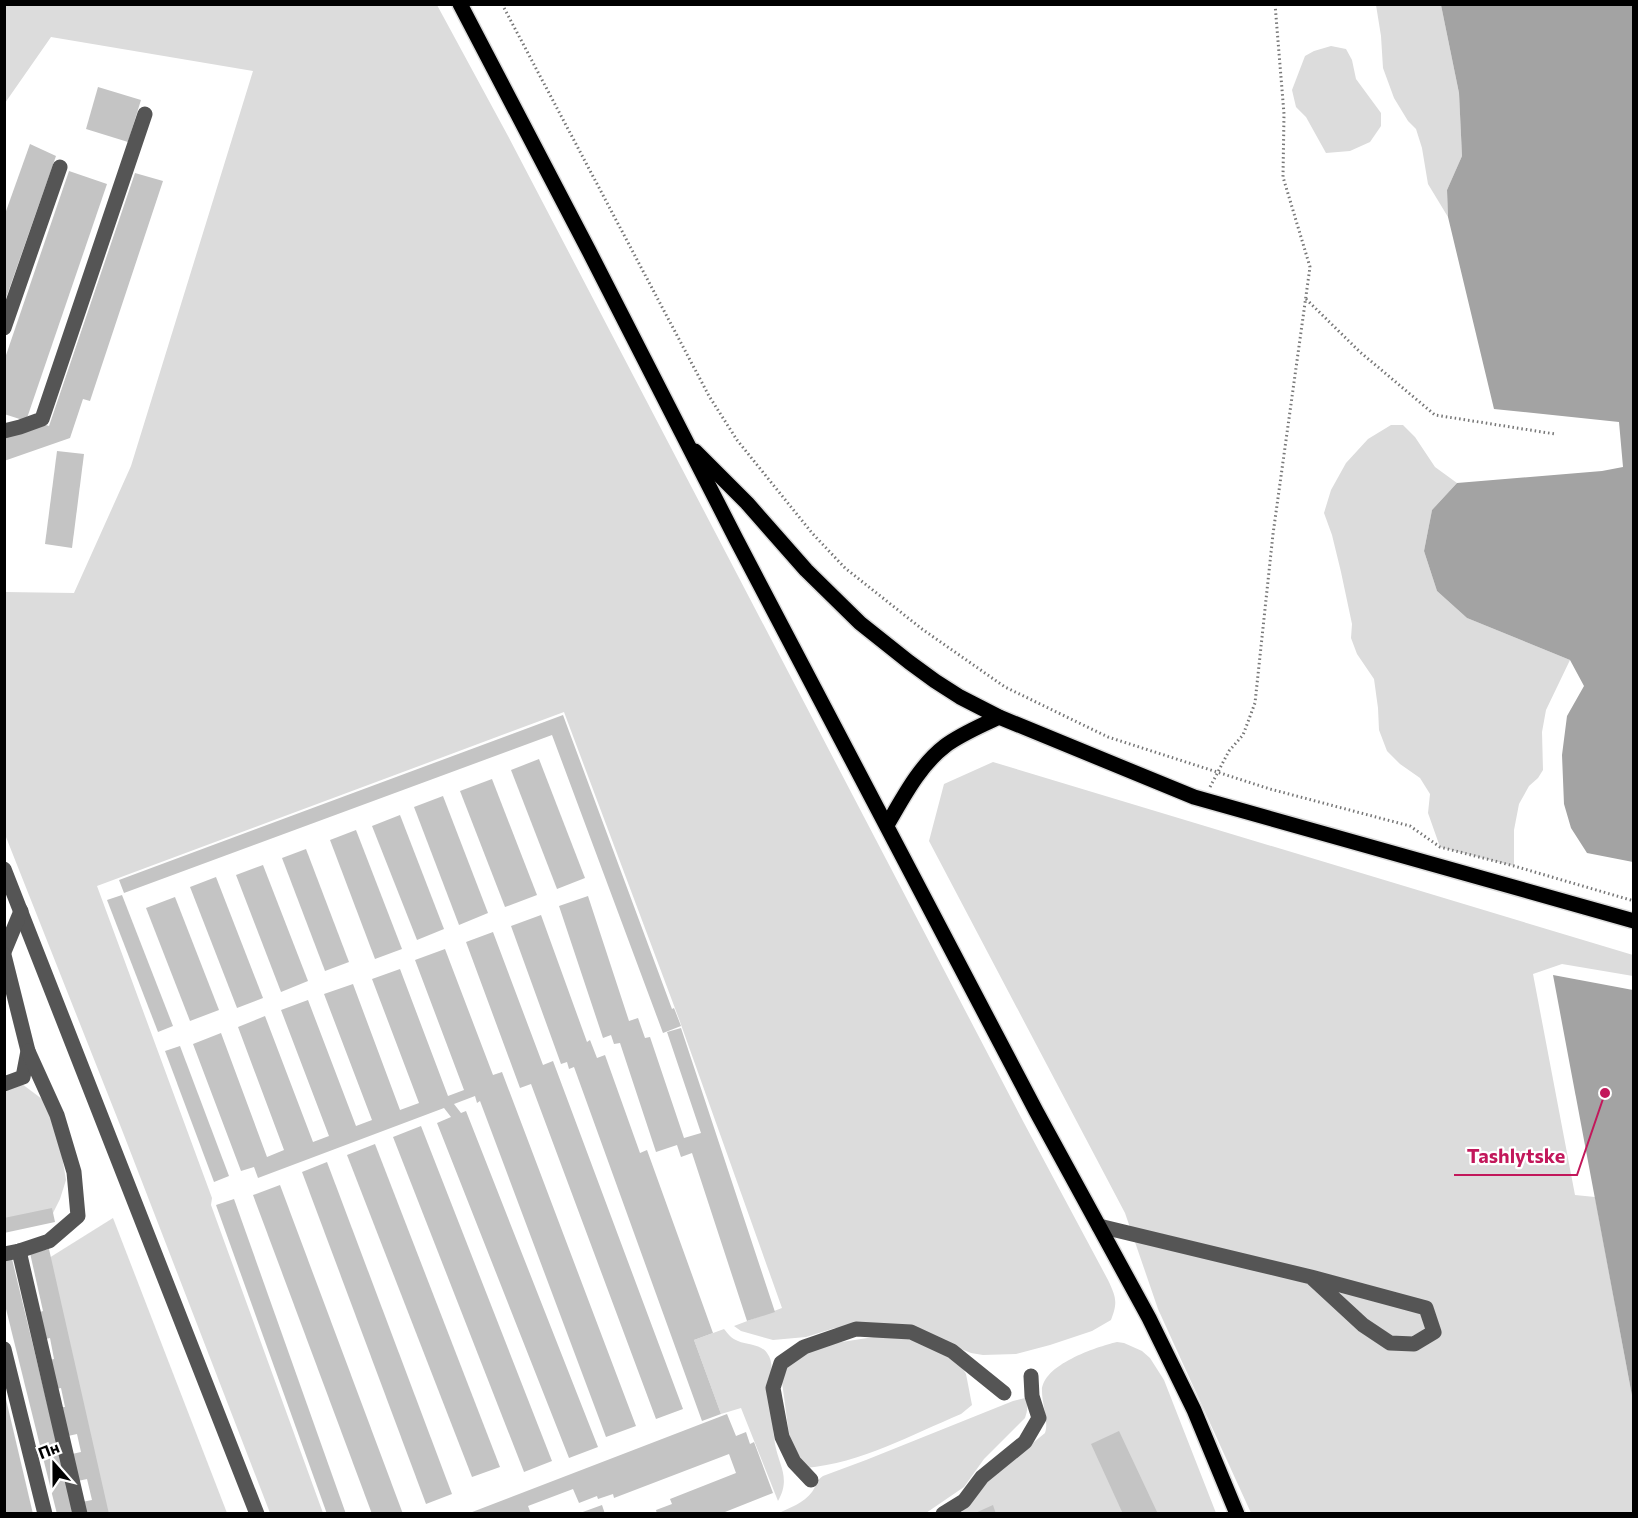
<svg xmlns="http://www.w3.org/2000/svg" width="1638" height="1518" font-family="Commissioner,sans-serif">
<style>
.green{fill:#dcdcdc}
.water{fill:#a3a3a3}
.building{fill:#c4c4c4}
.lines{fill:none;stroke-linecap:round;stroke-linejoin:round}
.major-casing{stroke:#dbdbdb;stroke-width:18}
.path{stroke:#777;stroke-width:3;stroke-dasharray:1.5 3;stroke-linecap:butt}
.minor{stroke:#555;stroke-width:15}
.major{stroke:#000;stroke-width:15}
.leader{fill:none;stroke:#c2185b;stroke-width:2}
.callout-dot{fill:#c2185b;stroke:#fff;stroke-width:2}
.callout-label{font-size:20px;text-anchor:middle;font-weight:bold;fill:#c2185b;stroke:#fff;stroke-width:4.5;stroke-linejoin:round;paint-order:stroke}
</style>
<rect width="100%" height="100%" fill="#fff"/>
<g class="green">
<path d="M 5,5 L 437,5 L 508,136 L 1024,1123 L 1108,1280 C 1116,1297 1118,1302 1111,1320 L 1092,1331 L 1050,1345 L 1016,1354 L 983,1355 L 971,1353 L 946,1343 L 880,1326 L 835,1328 L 806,1337 L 773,1340 L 741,1331 L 734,1326 L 782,1308 L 679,1019 L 564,712 L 97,886 L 212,1198 L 211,1205 L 323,1513 L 270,1513 L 122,1130 L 4,832 L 5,592 L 74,593 L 131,466 L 253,71 L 51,37 L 5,103 Z"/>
<polygon points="1376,5 1441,5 1459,93 1462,156 1447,190 1448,217 1428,184 1422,148 1416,129 1408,121 1394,98 1383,68 1381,36"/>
<polygon points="1331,46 1346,49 1352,60 1356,79 1381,113 1381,126 1370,142 1350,151 1326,153 1306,117 1296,107 1292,90 1305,56 1314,51"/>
<polygon points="1391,425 1403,425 1415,437 1435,467 1457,483 1432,510 1424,551 1437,591 1467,618 1570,660 1546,710 1542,732 1543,770 1538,778 1529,786 1519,804 1514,830 1514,866 1440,847 1428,813 1430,794 1420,778 1400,764 1387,751 1379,730 1378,708 1374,679 1357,654 1351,638 1352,624 1341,572 1332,535 1324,513 1331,490 1346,463 1368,439"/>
<polygon points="993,762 1633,955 1633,976 1562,964 1533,974 1575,1195 1595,1197 1633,1401 1633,1513 1251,1513 1158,1309 1125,1213 929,841 944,784"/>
<polygon points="22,1084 54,1108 66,1180 60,1199 52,1215 5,1230 5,1089"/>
<polygon points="113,1218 227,1513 102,1513 49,1258"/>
<path d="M 724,1329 C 728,1334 732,1339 738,1341 C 747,1345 761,1344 767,1353 C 775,1363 770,1377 770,1389 C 771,1407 772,1425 775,1444 C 779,1466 791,1478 778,1501 L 741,1408 L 721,1414 L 694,1340 Z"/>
<path d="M 887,1335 L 919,1341 L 955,1361 L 963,1369 L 966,1374 L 972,1405 L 961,1414 C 911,1435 861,1463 806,1468 L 790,1442 L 782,1382 L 788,1365 L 797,1357 L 822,1345 Z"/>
<path d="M 1117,1342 L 1124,1343 L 1142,1351 L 1150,1358 L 1164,1380 L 1216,1513 L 960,1514 L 990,1478 L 1045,1433 C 1049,1422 1042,1404 1042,1391 C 1042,1365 1096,1347 1117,1342 Z"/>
<path d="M 1025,1398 C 1029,1405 1027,1412 1025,1418 L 984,1459 L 964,1487 L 926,1513 L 777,1514 C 789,1508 804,1503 812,1492 C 816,1487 816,1480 823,1476 L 866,1460 L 1013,1401 Z"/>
</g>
<g class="water">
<polygon points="1441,5 1633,5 1633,862 1587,853 1571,828 1564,804 1562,755 1567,716 1584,686 1570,660 1467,618 1437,591 1424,551 1432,510 1457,483 1602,471 1623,467 1619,422 1494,409 1448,217 1447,190 1462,156 1459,93"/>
<polygon points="1553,975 1633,990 1633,1401"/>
</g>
<g class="building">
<polygon points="98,87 141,100 128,142 86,129"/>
<polygon points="30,144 56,156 5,301 5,214"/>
<polygon points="69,171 107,184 26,421 4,414 4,361"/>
<polygon points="135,173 163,181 90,401 83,399 70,438 4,461 4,437 43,424 49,426"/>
<polygon points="57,451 84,454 72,548 45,544"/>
<polygon points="563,715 672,1009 674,1008 681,1026 663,1033 552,735 124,893 119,880"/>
<polygon points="539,759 585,878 557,889 511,770"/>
<polygon points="492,779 537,895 505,907 460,791"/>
<polygon points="443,796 488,913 459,925 414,807"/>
<polygon points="400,815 444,929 417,940 372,826"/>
<polygon points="356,830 402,949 375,959 330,840"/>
<polygon points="306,849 349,962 325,971 282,858"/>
<polygon points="263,865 308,981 281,992 236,875"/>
<polygon points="216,877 263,998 237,1008 190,887"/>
<polygon points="122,895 173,1026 158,1032 107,900"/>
<polygon points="588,896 629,1021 638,1018 645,1038 650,1037 684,1138 701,1133 667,1032 681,1028 775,1312 747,1321 692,1153 681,1157 677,1145 656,1152 620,1043 614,1044 611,1035 603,1038 559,906"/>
<polygon points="175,897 219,1010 190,1021 146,908"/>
<polygon points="541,915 587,1042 590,1040 597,1058 605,1055 640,1153 647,1150 713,1333 694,1340 721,1414 702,1421 574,1067 569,1069 567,1062 561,1064 511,926"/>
<polygon points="493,932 543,1065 553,1061 683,1409 656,1419 531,1084 520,1088 466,942"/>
<polygon points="445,949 493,1075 502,1072 636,1426 606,1437 480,1101 477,1103 475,1096 454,1104 461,1113 466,1111 598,1447 569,1458 437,1123 451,1117 444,1108 258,1178 254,1167 241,1171 193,1044 221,1033 267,1157 284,1150 238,1027 265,1016 313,1142 329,1136 281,1010 308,1000 356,1126 372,1120 324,994 353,984 400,1110 419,1103 372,979 400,969 448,1096 464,1090 415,960"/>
<polygon points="180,1046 229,1176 214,1182 165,1051"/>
<polygon points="421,1126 552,1461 524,1472 393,1137"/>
<polygon points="375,1144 500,1467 472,1477 347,1155"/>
<polygon points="327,1162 452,1494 426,1504 302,1172"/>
<polygon points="280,1185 403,1514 372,1514 253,1195"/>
<polygon points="234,1199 346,1514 327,1514 216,1205"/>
<polygon points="52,1208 55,1222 4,1233 4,1218"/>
<polygon points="49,1249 109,1514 85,1514 82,1502 92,1500 87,1479 78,1481 72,1454 81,1452 77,1434 68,1436 61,1407 65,1407 61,1388 56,1389 49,1360 54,1359 50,1338 46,1339 40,1312 43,1311 30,1253"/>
<polygon points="12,1259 74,1514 57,1514 4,1301 4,1261"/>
<polygon points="4,1395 5,1395 33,1514 4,1514"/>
<polygon points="727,1414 736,1436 746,1432 750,1444 754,1442 773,1493 720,1514 657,1514 656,1510 672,1504 670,1499 736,1473 729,1454 614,1498 613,1494 598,1499 597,1496 579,1503 573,1489 528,1506 531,1514 467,1514"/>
<polygon points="1119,1431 1158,1514 1123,1514 1091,1444"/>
<polygon points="602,1505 605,1514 580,1514 580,1513"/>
<polygon points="993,1505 996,1514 973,1514"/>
</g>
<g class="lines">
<defs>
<g id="major">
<polyline points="460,4 589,251 736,539 1036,1111 1149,1318 1194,1410 1237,1514"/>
<polyline points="695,451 747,503 806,570 860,623 909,662 935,681 960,697 999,717 1194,797 1634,921"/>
<path d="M 887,825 C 903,798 919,766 945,746 C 961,734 981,726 999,717"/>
</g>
</defs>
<use href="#major" class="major-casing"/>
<g class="path">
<polyline points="502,4 709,396 737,440 812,533 845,568 922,629 1005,687 1108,737 1270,789 1410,826 1440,847 1514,866 1634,901"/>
<polyline points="1306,299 1360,352 1435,415 1555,434"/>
<polyline points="1210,787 1229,751 1243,735 1255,703 1273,534 1310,267 1283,177 1284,114 1275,4"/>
</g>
<g class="minor">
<polyline points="4,328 60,167"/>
<polyline points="4,431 20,427 42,419 145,114"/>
<polyline points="4,869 257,1514"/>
<polyline points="4,952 21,911"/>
<polyline points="4,955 28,1051 23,1077 4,1084"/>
<polyline points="1099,1226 1311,1277 1426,1308 1434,1332 1414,1344 1390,1343 1363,1325 1311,1277"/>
<polyline points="19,1251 80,1514"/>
<polyline points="4,1254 19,1251 49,1241 78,1216 74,1172 57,1115 28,1051"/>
<polyline points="4,1349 45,1514"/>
<polyline points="811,1480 794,1462 782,1437 773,1388 781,1363 804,1347 856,1329 911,1332 952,1351 1004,1393"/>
<polyline points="943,1514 964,1501 982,1477 1025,1442 1039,1418 1032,1396 1031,1376"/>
</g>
<use href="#major" class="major"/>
</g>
<path class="leader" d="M1605 1093L1577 1175H1454"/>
<circle class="callout-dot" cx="1605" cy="1093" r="6"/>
<g class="callout-label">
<text x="1516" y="1163">Tashlytske</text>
</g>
<rect width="1638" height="1518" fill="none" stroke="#000000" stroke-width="12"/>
<g transform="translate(54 1464) rotate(339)" stroke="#ffffff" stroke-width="4.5" paint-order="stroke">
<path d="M0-4.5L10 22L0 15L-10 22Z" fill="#000000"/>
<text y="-9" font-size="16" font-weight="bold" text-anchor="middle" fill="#000000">Пн</text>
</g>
</svg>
